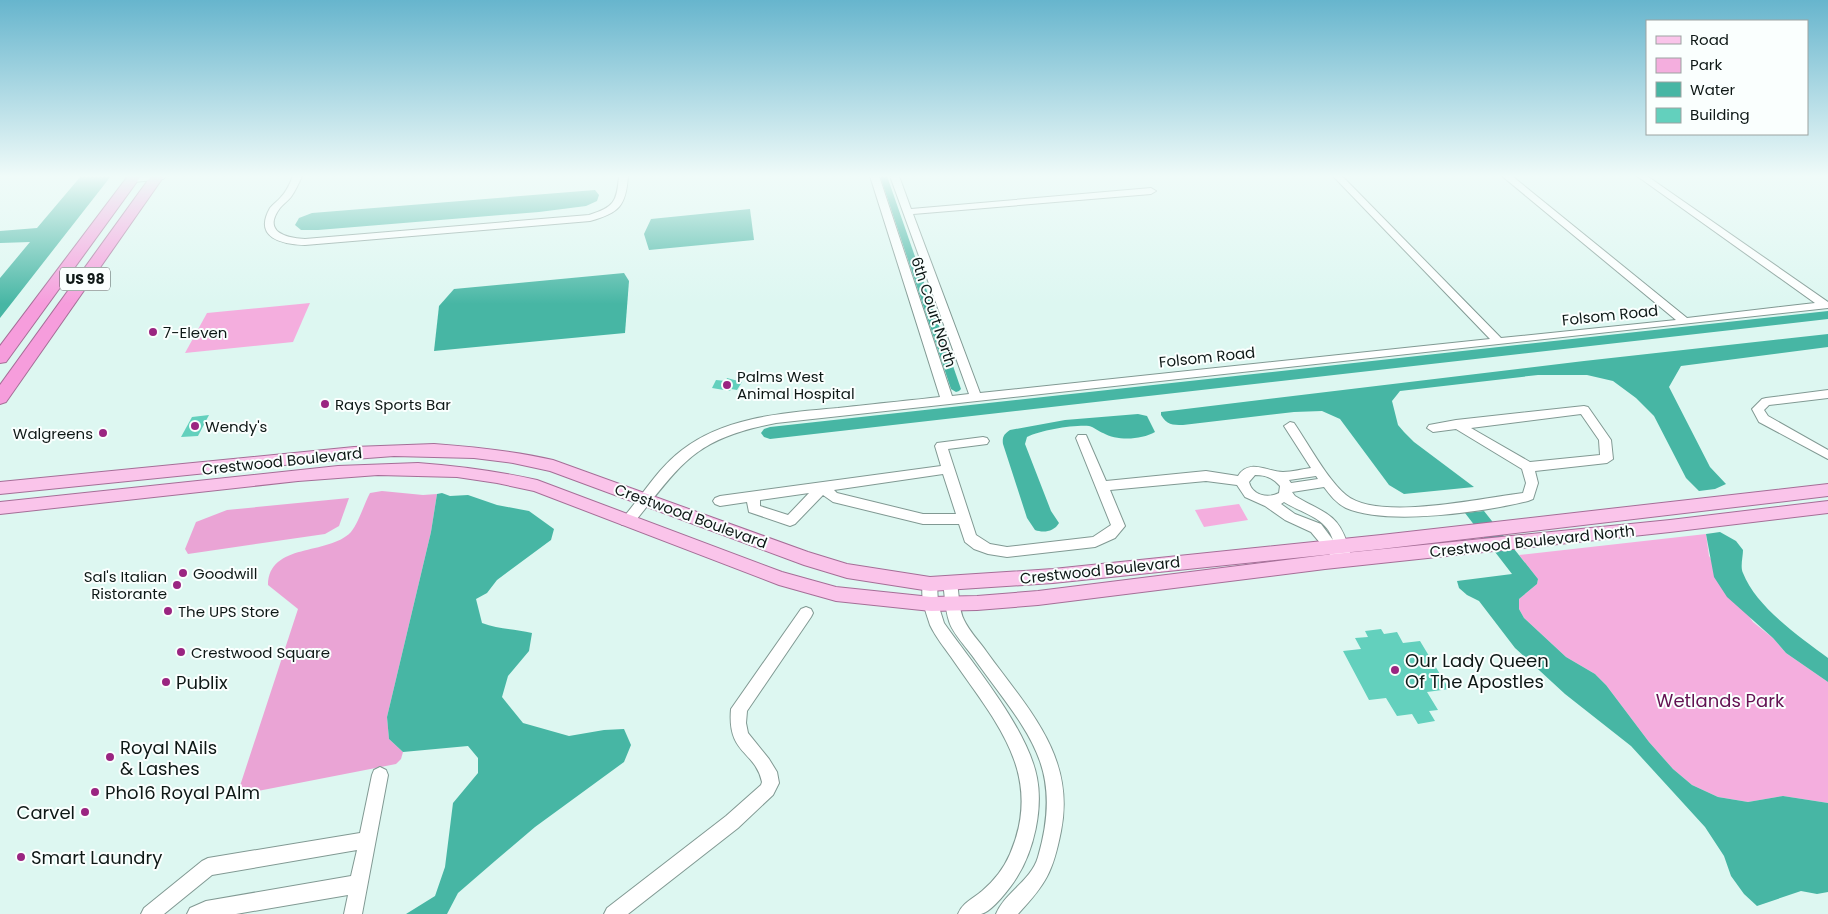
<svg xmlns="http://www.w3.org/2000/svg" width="1828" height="914" font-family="Poppins,sans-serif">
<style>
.green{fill:#f4aede}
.forest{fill:#eaa4d5}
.water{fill:#47b6a4}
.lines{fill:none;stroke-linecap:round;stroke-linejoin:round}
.canal{fill:#47b6a4;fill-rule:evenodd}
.river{fill:#47b6a4;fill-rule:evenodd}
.building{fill:#63d0bd}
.minor-casing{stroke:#819993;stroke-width:2}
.major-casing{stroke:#a56e97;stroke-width:2}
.highway-casing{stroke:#a56e97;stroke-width:2}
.minor{fill:#fff;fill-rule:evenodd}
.major{fill:#fac4ea;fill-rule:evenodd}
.highway{fill:#f69ddc;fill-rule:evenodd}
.poi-dot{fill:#9a2581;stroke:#fafffe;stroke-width:2}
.labels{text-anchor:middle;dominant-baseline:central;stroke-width:4;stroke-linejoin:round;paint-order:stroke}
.shield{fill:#fafffe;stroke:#555d5c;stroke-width:1}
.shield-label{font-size:14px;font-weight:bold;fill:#0e1816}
.street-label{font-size:15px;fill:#0e1816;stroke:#fafffe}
.poi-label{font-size:15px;fill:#0e1816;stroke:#fafffe;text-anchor:start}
.near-poi-label{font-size:18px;fill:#0e1816;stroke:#fafffe;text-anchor:start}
.near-park-label{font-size:18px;fill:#631152;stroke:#fafffe}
</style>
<rect width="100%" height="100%" fill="#ddf7f1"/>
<g class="green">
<polygon points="310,303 293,342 185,353 207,313"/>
<polygon points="1239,504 1248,520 1204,527 1195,510"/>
<polygon points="1706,534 1709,556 1753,622 1773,638 1786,653 1828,682 1828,803 1783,796 1748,802 1718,797 1692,785 1673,769 1649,742 1606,685 1595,674 1566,657 1524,618 1519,609 1519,599 1537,584 1538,579 1519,555"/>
</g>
<g class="forest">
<path d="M 382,491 L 423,495 L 437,494 L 431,532 L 387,717 L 389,739 L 403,752 L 401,759 L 396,764 L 237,795 L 298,609 L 268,585 C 269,542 328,556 351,532 C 359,522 364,504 370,493 Z"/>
<polygon points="349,498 339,526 325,534 188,554 185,549 196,522 227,510"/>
</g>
<g class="water">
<polygon points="81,176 111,176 0,318 0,278 30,242 0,243 0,231 37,228"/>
<polygon points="595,190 599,195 597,201 586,206 539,212 318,230 301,230 295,225 299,218 312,213"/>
<polygon points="750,209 754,240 649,250 644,234 651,219"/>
<polygon points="624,273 629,281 625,333 434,351 439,306 454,289"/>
<path d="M 1828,334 L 1828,347 L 1681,366 L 1669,387 L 1710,467 L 1726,484 L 1715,489 L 1699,491 L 1686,478 L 1654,416 L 1636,398 L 1613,381 L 1587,375 L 1538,375 L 1400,391 L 1392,401 L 1398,425 L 1404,432 L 1414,442 L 1474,487 L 1404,494 L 1389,485 L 1340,419 L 1322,411 L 1294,412 L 1183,425 C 1172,425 1167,425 1161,415 L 1161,412 L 1584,361 Z"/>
<path d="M 1138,414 L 1147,416 L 1155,432 C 1141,440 1117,441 1103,433 C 1098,431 1094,427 1089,426 C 1072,425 1042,430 1027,437 L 1025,444 L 1051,511 L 1059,523 C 1054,532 1043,533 1035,530 L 1027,518 L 1003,444 C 1002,437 1004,434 1010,430 L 1065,420 Z"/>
<path d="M 442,493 L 450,496 L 468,495 L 497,505 L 529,511 L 554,529 L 551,540 L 497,580 L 487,593 L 476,599 L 482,623 C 498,629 515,629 532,633 L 529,651 L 508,676 L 502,697 L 523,723 L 569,736 L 604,730 L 624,729 L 631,745 L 624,762 L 535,827 L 495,861 L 458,893 L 447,914 L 406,914 L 435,896 L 445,867 L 453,803 L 478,773 L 478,758 L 468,746 L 403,752 L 389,739 L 387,717 L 431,532 L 437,494 Z"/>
<polygon points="1484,511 1538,579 1537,584 1519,599 1519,609 1524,618 1566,657 1595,674 1606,685 1649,742 1673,769 1692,785 1718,797 1748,802 1783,796 1828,803 1828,892 1817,894 1801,891 1757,906 1744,894 1731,876 1724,856 1705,827 1631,746 1565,694 1515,648 1479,601 1467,595 1459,588 1457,581 1512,574 1465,513"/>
<path d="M 1720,532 L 1736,541 L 1743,550 C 1743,557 1740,567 1743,573 C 1756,607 1800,637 1828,658 L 1828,682 L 1786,653 L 1773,638 L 1727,597 L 1714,577 L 1706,534 Z"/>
</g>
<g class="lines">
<polygon class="canal" points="880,176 887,176 961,389 959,391 956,392 951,389"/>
<polygon class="river" points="1828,311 1828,319 770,439 764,437 761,433 764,429 770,427"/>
</g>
<g class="building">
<polygon points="727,378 742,382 737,390 731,389 730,391 712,388 716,380 726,381"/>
<polygon points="209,415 198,436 181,437 192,417"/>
<polygon points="1381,629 1384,634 1397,632 1403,643 1420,641 1449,689 1427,692 1438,710 1429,711 1435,721 1418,724 1412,714 1397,716 1386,698 1369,700 1343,651 1361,649 1355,638 1368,637 1365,631"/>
</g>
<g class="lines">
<defs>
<g id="minor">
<polygon points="167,176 163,179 134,182 130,179 134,176"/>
<path d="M 293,176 L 302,176 C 299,183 295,191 291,197 C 288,201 283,204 280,208 C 262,232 286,238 305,239 L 589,215 C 614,207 617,202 619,176 L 628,176 C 626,206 619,213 590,221 L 305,245 C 282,244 253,238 270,208 C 273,204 278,201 281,197 C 287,191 290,183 293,176 Z"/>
<path d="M 870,176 L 879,176 L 952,396 L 969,394 L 890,176 L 899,176 L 911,209 L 1151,188 L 1156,191 L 1151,194 L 913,214 L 980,393 L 1490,339 L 1333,176 L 1342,176 L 1501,338 L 1676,320 L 1502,176 L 1512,176 L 1687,318 L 1815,303 L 1637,176 L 1647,176 L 1828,302 L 1828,308 L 776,423 C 692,439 682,464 632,525 L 622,525 L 620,522 L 622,519 C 642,496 658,468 682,450 C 726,416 785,413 838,408 C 872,404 906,401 940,397 Z"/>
<polygon points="1828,390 1828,398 1769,405 1764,410 1768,416 1828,450 1828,459 1759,422 1752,409 1762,399 1766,398"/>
<path d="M 1584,406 L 1588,407 L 1611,440 L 1613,459 L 1607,463 L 1535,471 L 1538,483 L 1533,499 L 1528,501 C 1483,512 1388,526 1346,508 C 1336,503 1330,495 1324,487 L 1292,492 L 1295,496 C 1329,516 1340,513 1351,556 L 1349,560 L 1344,561 L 1339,560 L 1338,557 L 1331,556 L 1311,532 L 1285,520 L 1265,506 L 1245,497 L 1237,485 L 1206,481 L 1110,490 L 1125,526 L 1115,538 L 1095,547 L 1007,557 L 988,554 L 974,549 L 965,542 L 959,524 L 923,524 L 833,502 L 823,495 L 795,524 L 790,526 L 749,512 L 747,502 L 720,506 L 715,504 L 713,501 L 715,498 L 720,496 L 941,466 L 935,446 L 937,443 L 983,437 L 987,438 L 989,441 L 987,444 L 948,449 L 976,535 L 990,544 L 1007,547 L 1093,537 L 1111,525 L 1076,438 L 1078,435 L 1086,435 L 1106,481 L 1206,471 L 1238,476 C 1249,458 1268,472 1283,472 C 1292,472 1302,469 1311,468 L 1284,426 L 1290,422 L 1294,423 C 1309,445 1327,479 1346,495 C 1377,521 1477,499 1516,494 L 1523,493 L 1526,483 L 1522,469 L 1456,429 L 1433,432 L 1427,428 L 1429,425 L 1456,420 ZM 1581,414 L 1599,440 L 1600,455 L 1530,462 L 1471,428 ZM 943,474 L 956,514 L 923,514 L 837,493 L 834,490 ZM 1255,475 C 1266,475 1273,478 1280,486 L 1279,493 C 1267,499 1252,495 1249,482 ZM 1316,476 L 1318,479 L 1291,483 L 1289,480 ZM 809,493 L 788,515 L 760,506 L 760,500 ZM 1284,502 C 1303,514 1326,517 1333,540 L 1321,524 L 1295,514 L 1281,504 Z"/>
<path d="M 950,577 L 955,579 L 957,583 C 959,594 959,611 964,620 C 969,631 979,641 986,651 C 1027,708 1076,756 1061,831 C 1053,872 1046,884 1018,914 L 996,914 C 1005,892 1031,881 1038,857 C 1065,765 1026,731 976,661 C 969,650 952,633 949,621 C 945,609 945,595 943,583 L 945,579 Z"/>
<path d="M 930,578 L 935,580 L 937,584 L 938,604 L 944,623 C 973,664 1028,729 1037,778 C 1043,809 1034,850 1017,877 C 1011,887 992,912 981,914 C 974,914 965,914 958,914 C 962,903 974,898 982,891 C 994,881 1004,868 1010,854 C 1045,773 994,720 951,657 C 944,647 935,636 930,625 C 926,612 918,593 925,580 Z"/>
<path d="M 806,607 L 811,609 L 813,613 L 811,617 L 747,711 L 746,723 L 748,733 L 769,759 L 777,772 L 779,783 L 773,795 L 738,828 L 628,914 L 604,914 L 607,908 L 726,816 L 761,785 L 762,782 C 755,750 727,755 731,709 L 801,609 Z"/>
<polygon points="380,767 386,770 388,775 362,914 344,914 348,895 236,914 187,914 190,908 206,901 351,876 357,850 212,875 164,914 141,914 144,908 202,861 208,858 360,833 372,775 374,770"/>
</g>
<g id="major">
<path d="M 434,444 C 475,447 513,451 553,460 L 808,552 L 847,564 L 930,577 L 1053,569 L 1381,535 L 1828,484 L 1828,496 L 1381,549 L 1053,583 L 930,591 L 847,578 L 804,565 L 550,471 L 513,463 L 474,458 L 394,456 L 314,462 L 0,494 L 0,482 L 354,447 Z"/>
<path d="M 418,463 C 458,466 497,471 537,480 L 782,572 L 836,587 L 931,597 L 977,596 L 1038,591 L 1325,555 L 1670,520 L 1828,501 L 1828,513 L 1670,532 L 1325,569 L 1038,605 L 977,610 L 931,611 L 836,601 L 779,585 L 534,491 L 497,483 L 457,477 L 378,475 L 298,481 L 0,514 L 0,502 L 338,466 Z"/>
</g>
<g id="highway">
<polygon points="128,176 141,176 6,362 0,363 0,346"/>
<polygon points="151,176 164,176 6,402 0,404 0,385"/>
</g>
</defs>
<use href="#minor" class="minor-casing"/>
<use href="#major" class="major-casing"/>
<use href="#highway" class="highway-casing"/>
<use href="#minor" class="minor"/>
<use href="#major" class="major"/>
<use href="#highway" class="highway"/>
</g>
<linearGradient id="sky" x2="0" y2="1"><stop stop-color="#67b5cd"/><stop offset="0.58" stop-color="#f0fbf9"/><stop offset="1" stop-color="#f0fbf9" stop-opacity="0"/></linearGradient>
<rect width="1828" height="304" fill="url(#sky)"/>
<g class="poi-dot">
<circle cx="153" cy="332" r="5"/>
<circle cx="727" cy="385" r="5"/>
<circle cx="325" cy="404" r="5"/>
<circle cx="195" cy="426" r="5"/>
<circle cx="103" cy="433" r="5"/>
<circle cx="183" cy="573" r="5"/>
<circle cx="177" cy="585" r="5"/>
<circle cx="168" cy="611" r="5"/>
<circle cx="181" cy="652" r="5"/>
<circle cx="1395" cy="670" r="5"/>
<circle cx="166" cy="682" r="5"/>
<circle cx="110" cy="757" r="5"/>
<circle cx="95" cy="792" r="5"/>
<circle cx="85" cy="812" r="5"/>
<circle cx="21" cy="857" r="5"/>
</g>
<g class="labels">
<rect class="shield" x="60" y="267.5" width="50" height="23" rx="4"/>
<g class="shield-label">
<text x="85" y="279">US 98</text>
</g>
<g class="street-label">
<text transform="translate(934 312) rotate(72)">6th Court North</text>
<text transform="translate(1610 315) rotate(-6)">Folsom Road</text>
<text transform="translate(1207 357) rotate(-6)">Folsom Road</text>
<text transform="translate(282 461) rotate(-6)">Crestwood Boulevard</text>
<text transform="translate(691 516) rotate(20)">Crestwood Boulevard</text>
<text transform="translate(1532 541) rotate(-6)">Crestwood Boulevard North</text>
<text transform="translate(1100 570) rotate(-6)">Crestwood Boulevard</text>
</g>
<g class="poi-label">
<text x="163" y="332">7-Eleven</text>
<text x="737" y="376">Palms West<tspan x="737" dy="17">Animal Hospital</tspan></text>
<text x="335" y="404">Rays Sports Bar</text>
<text x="205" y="426">Wendy's</text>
<text x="93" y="433" text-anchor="end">Walgreens</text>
<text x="193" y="573">Goodwill</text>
<text x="167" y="576" text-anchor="end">Sal's Italian<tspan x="167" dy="17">Ristorante</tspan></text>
<text x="178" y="611">The UPS Store</text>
<text x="191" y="652">Crestwood Square</text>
</g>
<g class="near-poi-label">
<text x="1405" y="660">Our Lady Queen<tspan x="1405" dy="21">Of The Apostles</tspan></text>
<text x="176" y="682">Publix</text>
<text x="120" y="747">Royal NAils<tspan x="120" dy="21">&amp; Lashes</tspan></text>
<text x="105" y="792">Pho16 Royal PAlm</text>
<text x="75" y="812" text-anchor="end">Carvel</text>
<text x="31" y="857">Smart Laundry</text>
</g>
<g class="near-park-label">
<text x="1720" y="700">Wetlands Park</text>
</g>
</g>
<rect x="1646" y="20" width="162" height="115" fill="#fafffe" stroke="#9ca3a1"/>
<rect x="1656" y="36" width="25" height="8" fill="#fac4ea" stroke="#9ca3a1"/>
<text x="1690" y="45" font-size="15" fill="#0e1816">Road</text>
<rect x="1656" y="58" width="25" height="15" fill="#f4aede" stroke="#9ca3a1"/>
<text x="1690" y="70" font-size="15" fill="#0e1816">Park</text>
<rect x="1656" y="82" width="25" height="15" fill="#47b6a4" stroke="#9ca3a1"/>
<text x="1690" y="95" font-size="15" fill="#0e1816">Water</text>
<rect x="1656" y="108" width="25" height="15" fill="#63d0bd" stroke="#9ca3a1"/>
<text x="1690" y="120" font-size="15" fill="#0e1816">Building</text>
</svg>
